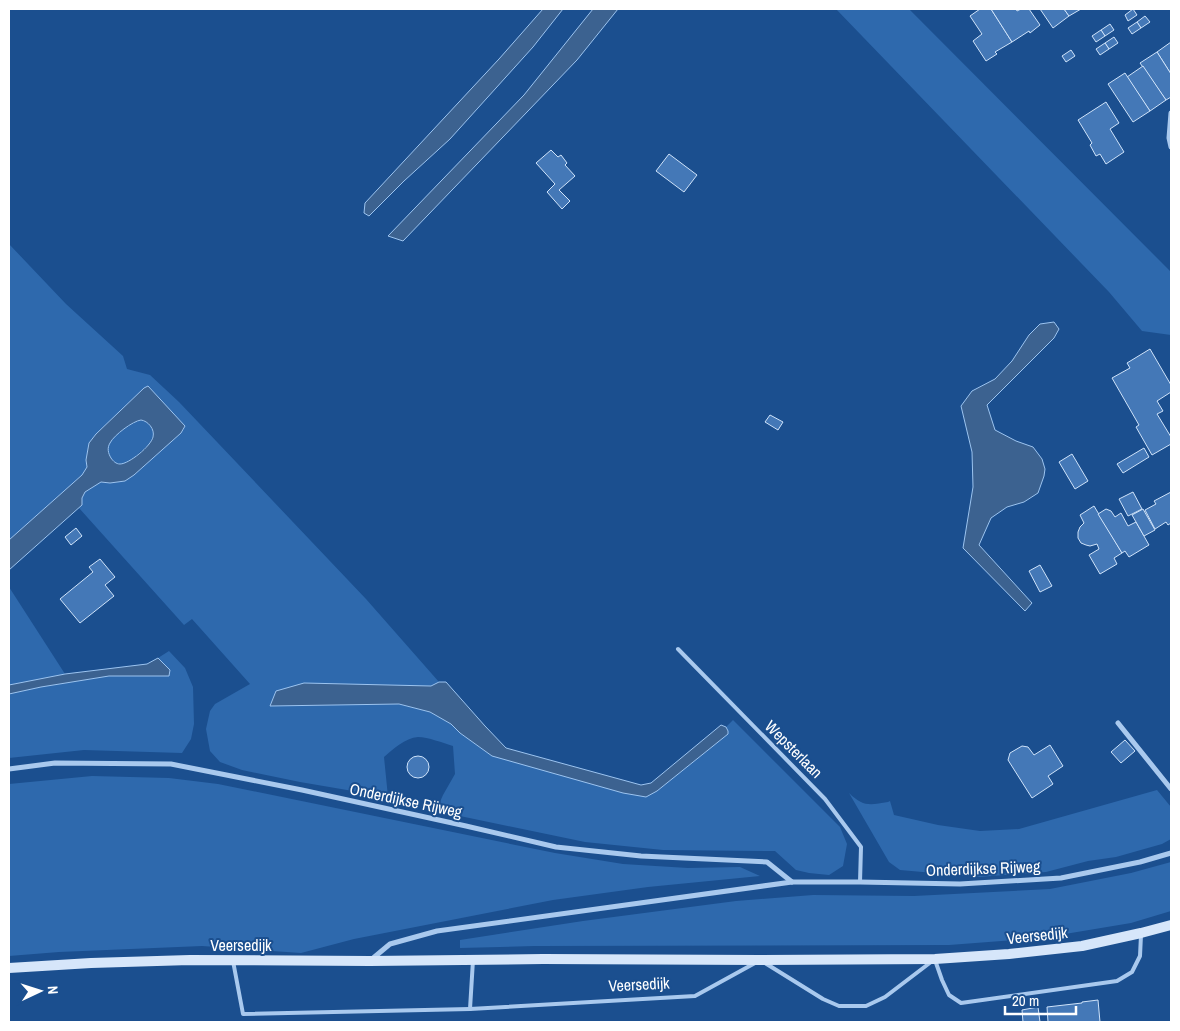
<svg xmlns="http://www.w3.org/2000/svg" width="1180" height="1031" font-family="'Archivo Narrow',sans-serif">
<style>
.green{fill:#2e69ad}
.water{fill:#3c6290;stroke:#9cc4f0;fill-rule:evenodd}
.building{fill:#4478b7;stroke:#cfe3fa}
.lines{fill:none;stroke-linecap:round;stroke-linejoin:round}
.lane{stroke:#a9c9ee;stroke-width:4}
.street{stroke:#a9c9ee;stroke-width:5}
.secondary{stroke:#d6e6fa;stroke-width:10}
.labels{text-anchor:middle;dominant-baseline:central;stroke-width:4;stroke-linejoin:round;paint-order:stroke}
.street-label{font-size:16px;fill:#fff;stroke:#1b4f8f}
</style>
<rect width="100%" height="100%" fill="#1b4f8f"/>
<g class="green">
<polygon points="836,9 909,9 1171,272 1171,335 1142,331 1109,292"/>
<path d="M 9,244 L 66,304 L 123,356 L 127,369 L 150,375 L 179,402 L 366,599 L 439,682 L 431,686 L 276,691 L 270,706 L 398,704 L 430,712 L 451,724 L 460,733 L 492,756 L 657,791 L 728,734 L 728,731 L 726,727 L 733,720 L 840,827 L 847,844 L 843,866 L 829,875 L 809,873 L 796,870 L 775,851 L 663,850 L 585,842 L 436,811 L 443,795 L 455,774 L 453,746 C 443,743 428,737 418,737 C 405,738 393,749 384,757 L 388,797 L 300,782 L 242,770 L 220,762 L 210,751 L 206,729 L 210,711 L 215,704 L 250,684 L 192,619 L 184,625 L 79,508 L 82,505 L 82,498 L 85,492 L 101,482 L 110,483 L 125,481 L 134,475 L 181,433 L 184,429 L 148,386 L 144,388 L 96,434 L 89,443 L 86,460 L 87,467 L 82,475 L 9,540 Z"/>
<path d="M 141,420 C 146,421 150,424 152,429 C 156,440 146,447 138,454 C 134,458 129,463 122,464 C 118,464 115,463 112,460 C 109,456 107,450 109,445 C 111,437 133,422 141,420 Z"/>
<polygon points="9,587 65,674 9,685"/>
<polygon points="169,651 185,668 193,687 194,724 191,739 182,753 84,750 9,758 9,694 41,687 109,676 169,675 170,670 158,658"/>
<polygon points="92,776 169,778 218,784 555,853 623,864 688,868 740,867 760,876 648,887 553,900 354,939 301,953 202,946 59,952 9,956 9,784"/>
<path d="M 1157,790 L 1171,807 L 1171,839 L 1162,844 L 1116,857 L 1088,861 L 1046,872 L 979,877 L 900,870 L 889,862 L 849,793 C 863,807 870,805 888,802 L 890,801 L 894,815 L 938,825 L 980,831 L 1019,829 Z"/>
<polygon points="1171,862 1171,911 1131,923 1041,938 949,945 534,946 460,948 460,940 583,921 736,901 813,895 914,896 1050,889 1131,873"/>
</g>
<g class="water">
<polygon points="543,9 563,9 533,47 450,139 404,181 369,216 364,213 365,203 499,59"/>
<polygon points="593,9 618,9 577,60 403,241 388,236 524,95"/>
<polygon points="1054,322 1059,329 1054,338 987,405 995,430 1016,441 1033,447 1042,459 1045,469 1044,476 1038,493 1024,502 1007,507 991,518 979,545 1032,603 1025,611 963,548 973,487 972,452 961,406 972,391 995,379 1012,361 1029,335 1040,324"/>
<path d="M 148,386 L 185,426 L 181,433 L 134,475 L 125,481 L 110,483 L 101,482 L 85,492 L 82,498 L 82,505 L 9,570 L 9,540 L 82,475 L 87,467 L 86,460 L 89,443 L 96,434 L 144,388 ZM 141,420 C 148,421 155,429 153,437 C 151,446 129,464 120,464 C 116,464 113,461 111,458 C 108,453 107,448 110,443 C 114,435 133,421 141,420 Z"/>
<polygon points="158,658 170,670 169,676 109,676 41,687 9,694 9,685 65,674 147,664"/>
<polygon points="439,682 446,682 485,726 506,748 641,785 651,783 721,725 726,727 728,731 728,734 657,791 646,797 623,793 492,756 460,733 451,724 430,712 399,704 270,706 276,691 304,683 431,686"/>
</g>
<g class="building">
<polygon points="980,9 991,9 1012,42 995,52 997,54 986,61 973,41 982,34 970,16"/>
<polygon points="991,9 1016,9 1017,11 1021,9 1029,9 1040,25 1030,33 1029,31 1012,42"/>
<polygon points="1040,9 1064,9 1069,16 1053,28"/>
<polygon points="1064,9 1081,9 1069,16"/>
<polygon points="1133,9 1137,15 1128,21 1125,15"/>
<polygon points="1145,16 1150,22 1141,28 1137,22"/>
<polygon points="1137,22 1141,28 1132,34 1128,28"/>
<polygon points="1110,24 1114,30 1105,36 1101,30"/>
<polygon points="1101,30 1105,36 1096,42 1092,36"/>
<polygon points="1114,37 1118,43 1109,49 1105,43"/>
<polygon points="1171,42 1171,74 1157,52"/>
<polygon points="1105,43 1109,49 1100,55 1096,49"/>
<polygon points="1071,50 1075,56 1066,62 1062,56"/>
<polygon points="1157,52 1171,74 1171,97 1166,100 1140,63"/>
<polygon points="1143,66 1166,100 1150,111 1127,77"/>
<polygon points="1125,73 1150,111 1133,122 1108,84"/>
<polygon points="1106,102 1119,123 1110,129 1124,152 1106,164 1100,154 1096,156 1090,145 1092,143 1078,120"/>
<polygon points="551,150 558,157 561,155 567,163 565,165 575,176 559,190 570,201 562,209 547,192 555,184 536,163"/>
<polygon points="669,154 697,175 684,192 656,171"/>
<polygon points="1150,349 1171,385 1171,392 1157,401 1163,411 1157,414 1171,437 1171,444 1152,455 1136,427 1139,425 1112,378 1130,368 1127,363"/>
<polygon points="770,415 783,422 778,430 765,422"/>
<polygon points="1144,448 1149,457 1123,473 1117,464"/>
<polygon points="1072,454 1088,481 1075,489 1059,462"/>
<polygon points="1133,492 1142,509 1128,516 1119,499"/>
<polygon points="1171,492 1171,523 1168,525 1166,522 1155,529 1145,510 1156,504 1154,501"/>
<polygon points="1094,506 1122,553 1114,558 1117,564 1100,574 1089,555 1099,549 1097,544 1090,546 1086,545 1081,543 1078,538 1078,532 1080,527 1084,523 1080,515"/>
<polygon points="1106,509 1111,511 1115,517 1121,513 1128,526 1136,522 1149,545 1129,557 1125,551 1122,553 1098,514"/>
<polygon points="1143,509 1155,530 1144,536 1132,515"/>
<polygon points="76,528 82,536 71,545 65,537"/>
<polygon points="100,559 115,577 105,585 114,596 80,623 60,599 93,572 89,567"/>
<polygon points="1040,565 1052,586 1040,592 1029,571"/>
<polygon points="1125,740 1135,751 1121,763 1111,752"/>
<polygon points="1050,745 1063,766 1048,776 1053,784 1032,798 1008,760 1010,753 1022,746 1028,747 1034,755"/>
<circle cx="418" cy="767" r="11"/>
<polygon points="1098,1000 1100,1022 1048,1022 1047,1007 1082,1003 1082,1002"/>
<polygon points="1038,1007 1040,1022 1023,1022 1022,1010"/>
</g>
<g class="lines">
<g class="lane">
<polyline points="678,649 825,799 861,847 860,882"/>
<polyline points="473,960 470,1009 695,996 755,963"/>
<polyline points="935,960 942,980 949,995 961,1003 1117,981 1132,972 1140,956 1141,935"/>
<polyline points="233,961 243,1014 470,1009"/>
<polyline points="765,963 823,999 839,1006 866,1006 885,997 931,962"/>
</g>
<g class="street">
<polyline points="1171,113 1169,138 1171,147"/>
<polyline points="1118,723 1171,789"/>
<polyline points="9,769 55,763 171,764 302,790 466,826 556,847 641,856 767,862 792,882"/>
<polyline points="372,959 390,944 437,931 792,882 860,882 960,884 1061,878 1140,862 1171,853"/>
</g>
<polyline class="secondary" points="9,968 91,963 190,960 370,961 543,959 760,960 935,959 1009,954 1082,946 1141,933 1171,925"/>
</g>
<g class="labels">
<g class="street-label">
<text transform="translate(794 749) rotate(45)">Wepsterlaan</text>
<text transform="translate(406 800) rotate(12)">Onderdijkse Rijweg</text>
<text transform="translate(983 868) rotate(-2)">Onderdijkse Rijweg</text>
<text transform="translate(1037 935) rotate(-6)">Veersedijk</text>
<text x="241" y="945">Veersedijk</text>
<text transform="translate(639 984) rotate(-3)">Veersedijk</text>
</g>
</g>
<rect width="1180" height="1031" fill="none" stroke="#ffffff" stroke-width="20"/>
<g transform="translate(40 991) rotate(86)" stroke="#1b4f8f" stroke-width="4" paint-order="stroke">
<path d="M0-4L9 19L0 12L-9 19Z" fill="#ffffff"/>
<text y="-8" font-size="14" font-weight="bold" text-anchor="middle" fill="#ffffff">N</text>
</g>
<path d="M1005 1006v8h71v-8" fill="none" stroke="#ffffff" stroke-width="2.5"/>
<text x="1012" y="1006" font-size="15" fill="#ffffff" stroke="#1b4f8f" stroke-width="4" paint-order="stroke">20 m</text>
</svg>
